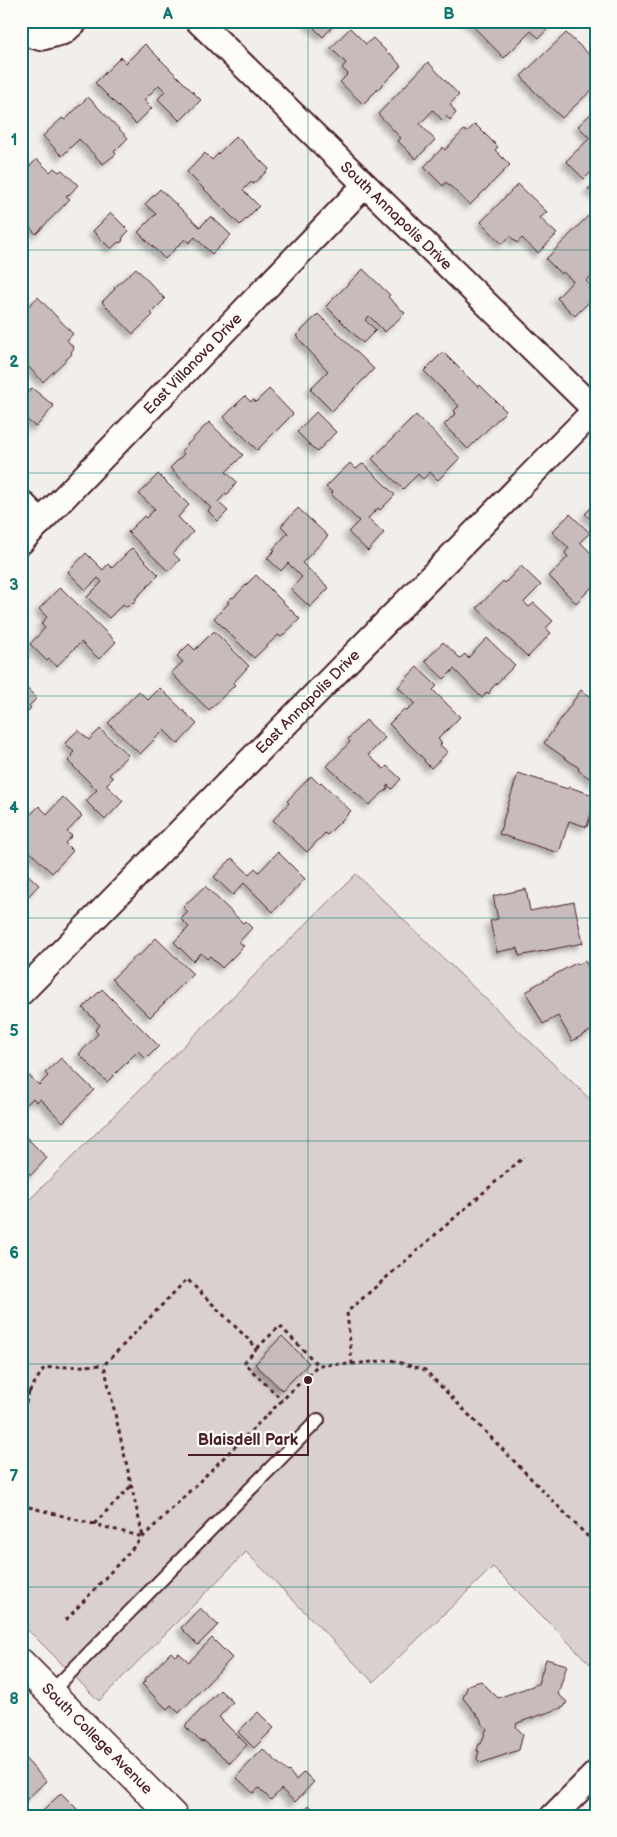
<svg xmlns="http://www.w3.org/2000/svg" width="617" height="1837" font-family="'Balsamiq Sans',sans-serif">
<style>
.green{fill:#d9d0cf;stroke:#92787d}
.building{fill:#c8bbbb;stroke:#4a1f2b;filter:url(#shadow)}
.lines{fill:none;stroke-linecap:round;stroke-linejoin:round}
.service-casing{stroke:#4a1f2b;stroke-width:16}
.minor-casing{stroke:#4a1f2b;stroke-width:28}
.tertiary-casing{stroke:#4a1f2b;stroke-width:31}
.path{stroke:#4a1f2b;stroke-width:3;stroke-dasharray:4 4;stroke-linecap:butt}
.service{stroke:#fdfcf7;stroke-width:12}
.minor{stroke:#fdfcf7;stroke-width:24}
.tertiary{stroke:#fdfcf7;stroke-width:28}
.grid{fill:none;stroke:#0f766e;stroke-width:1;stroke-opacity:0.55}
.labels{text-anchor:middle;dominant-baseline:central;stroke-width:4.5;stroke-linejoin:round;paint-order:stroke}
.street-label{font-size:15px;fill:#4a1f2b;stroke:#fdfcf7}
.leader{fill:none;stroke:#4a1f2b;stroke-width:2}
.callout-dot{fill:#4a1f2b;stroke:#fdfcf7;stroke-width:2}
.callout-label{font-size:16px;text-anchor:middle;font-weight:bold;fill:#4a1f2b;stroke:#fdfcf7;stroke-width:4.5;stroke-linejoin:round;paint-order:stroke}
.neatline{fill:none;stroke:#0f766e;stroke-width:2}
.grid-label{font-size:16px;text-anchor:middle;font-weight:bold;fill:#0f766e}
</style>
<defs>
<filter id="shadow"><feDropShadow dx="-4.5" dy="4.5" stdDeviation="2.5" flood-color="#0004"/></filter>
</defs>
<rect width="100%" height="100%" fill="#f2efeb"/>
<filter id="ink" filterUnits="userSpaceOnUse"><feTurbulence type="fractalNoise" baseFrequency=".02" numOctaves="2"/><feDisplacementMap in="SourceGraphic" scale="10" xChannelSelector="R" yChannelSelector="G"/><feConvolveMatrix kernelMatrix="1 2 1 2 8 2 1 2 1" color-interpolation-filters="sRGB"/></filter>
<g filter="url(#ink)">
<polygon class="green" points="356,874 596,1105 596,1670 493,1567 373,1682 246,1552 99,1701 21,1623 21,1208"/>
<g class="building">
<polygon points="307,21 338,21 323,37"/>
<polygon points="468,21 555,21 539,38 531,31 504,58"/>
<polygon points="350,28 366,44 373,38 389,54 390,53 401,66 363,104 340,82 348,74 342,68 346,63 331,48"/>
<polygon points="566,33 590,55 592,53 596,56 596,86 562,118 533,90 521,76"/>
<polygon points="145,44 201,100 180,121 158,99 165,91 159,85 144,100 152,108 136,124 95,83 121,57 126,63"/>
<polygon points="428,62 459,95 450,104 456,113 450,120 446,116 442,120 433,110 420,124 435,140 416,159 398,141 401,138 378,114"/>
<polygon points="88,97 128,138 114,152 116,154 103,164 79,139 62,156 43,136 62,118 65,120"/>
<polygon points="596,109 596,167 584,179 566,161 590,138 578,126"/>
<polygon points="475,124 498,147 495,150 510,165 470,205 446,182 443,186 424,167 443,147 445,150 464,130 467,132"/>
<polygon points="236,136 269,169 253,184 251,182 243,190 259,206 240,225 187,172 205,153 212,160"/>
<polygon points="37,159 50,172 54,168 59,172 62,170 78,185 69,195 68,194 66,196 70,199 36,234 21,218 21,172 23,173"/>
<polygon points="596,182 596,196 588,189"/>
<polygon points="518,184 547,212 540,218 557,234 538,253 522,238 517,243 510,236 502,244 481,222"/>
<polygon points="160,189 200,227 211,216 231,235 212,254 195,237 189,243 185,239 165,259 138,232 156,214 145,204"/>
<polygon points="111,213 129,231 123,237 122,242 117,243 111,249 93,231"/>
<polygon points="591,213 596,218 596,271 586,281 596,290 596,295 575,316 557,298 573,281 563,272 561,274 546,259"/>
<polygon points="136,268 165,299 151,313 153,315 133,334 102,302 115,289 114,288"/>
<polygon points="363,269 390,295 388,297 405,313 385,332 369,316 365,320 376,330 363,343 326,306"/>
<polygon points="38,297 73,334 67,340 74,348 71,352 72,354 43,382 21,359 21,313"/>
<polygon points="318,314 374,369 332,411 310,389 328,371 296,336"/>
<polygon points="443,352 478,387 480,385 506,411 468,449 444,425 456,413 454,411 459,406 424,371"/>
<polygon points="32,388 54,406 36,427 21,415 21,401"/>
<polygon points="269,389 293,414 257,450 224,417 245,396 251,402 253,399 256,402"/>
<polygon points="316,412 336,432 317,452 297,432"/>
<polygon points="416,415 460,458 438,480 430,472 423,479 418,474 403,489 372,459"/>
<polygon points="209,422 243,455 226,472 237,482 227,495 226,493 218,502 228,511 218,521 208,511 211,508 170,468 184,454 181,451"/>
<polygon points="350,463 356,469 362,464 365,465 395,495 380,510 378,508 368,518 384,533 368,551 348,532 359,521 331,494 333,493 326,487"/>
<polygon points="158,474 189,505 178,517 193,532 173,553 180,560 168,571 128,532 144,516 146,518 155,509 139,494"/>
<polygon points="596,503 596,525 585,514"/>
<polygon points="298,508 328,536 302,563 329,588 310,607 291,589 302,577 288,563 281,571 267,558 275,550 273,549 288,533 281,526"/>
<polygon points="570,514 590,533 580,542 596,558 596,583 576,603 549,576 568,557 565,553 569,548 552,532"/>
<polygon points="132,548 159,575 135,599 137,600 133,604 131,603 127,607 123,604 109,618 87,597 102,582 98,578 86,590 68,572 86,553 103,570 108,564 112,568"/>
<polygon points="521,566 541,585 524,602 529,607 534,603 553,621 546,628 551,633 528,657 477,608 503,581 505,583"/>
<polygon points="256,575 300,619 281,637 278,635 254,658 214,618 229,603 227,602 232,597 233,598"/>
<polygon points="60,587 116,642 99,659 81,642 57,666 49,659 47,661 30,644 45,628 41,624 47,617 39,609"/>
<polygon points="214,631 249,666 233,683 235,685 209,710 171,673 183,662 177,656 189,644 195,650"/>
<polygon points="487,638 515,665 491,689 489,694 487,692 482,698 454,669 444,679 425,661 443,642 460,658 465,654 468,658"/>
<polygon points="21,649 29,656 21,664"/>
<polygon points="417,667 437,686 433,690 460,717 438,739 442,743 440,745 448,752 431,768 424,761 425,760 389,724 404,709 407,711 415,703 398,687"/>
<polygon points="21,683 37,698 29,706 31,708 27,712 25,710 21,714"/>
<polygon points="160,688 197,724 178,744 164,730 140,754 108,723 139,691 148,700"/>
<polygon points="581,690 596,700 596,783 578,770 579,768 544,743"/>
<polygon points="366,720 385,738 368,755 384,769 387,766 401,779 392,789 388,785 386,787 388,788 369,805 327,766 350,742 348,739"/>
<polygon points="100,729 128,755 109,775 113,778 106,785 123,801 105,820 86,801 97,790 68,761 73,756 71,755 74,752 65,743 78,730 89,740"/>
<polygon points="518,773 568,789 569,787 596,796 587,827 569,821 559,853 499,834"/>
<polygon points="311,776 319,784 321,782 351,811 327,835 325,833 307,852 273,820 289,803 287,801"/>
<polygon points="63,797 82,816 67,832 72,836 65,843 73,851 52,873 21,843 21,824 39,806 47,814"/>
<polygon points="278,852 305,879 273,912 244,883 233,895 214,877 232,858 249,874 255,868 259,872"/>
<polygon points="21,868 39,885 21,904"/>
<polygon points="205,886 243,923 245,921 252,928 239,942 244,946 222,968 210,956 207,959 201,953 193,961 174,942 189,927 181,919 188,912 183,907"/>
<polygon points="526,889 530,911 574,902 583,943 519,956 518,948 497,952 490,921 498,919 493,896"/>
<polygon points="156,938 193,974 150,1017 112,979 138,954 139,956"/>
<polygon points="585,961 596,981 596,987 593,989 596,993 596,1028 572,1041 558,1016 543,1024 526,992 533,988 532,987 576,963 579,964"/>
<polygon points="102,989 159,1046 146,1059 138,1051 107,1082 79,1054 98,1034 95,1030 100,1025 83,1008"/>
<polygon points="61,1058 94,1090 63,1122 40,1099 37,1102 33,1098 23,1108 21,1106 21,1070 22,1069 39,1085 48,1076 45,1073"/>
<polygon points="21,1132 47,1158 31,1175 24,1168 21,1170"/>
<polygon points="282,1336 309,1363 282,1390 255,1364"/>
<polygon points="200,1608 218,1625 198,1645 181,1628"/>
<polygon points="212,1638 232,1658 179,1713 171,1705 167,1709 142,1684 146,1680 145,1679 171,1652 175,1656 179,1653 189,1662"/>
<polygon points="546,1659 567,1665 558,1694 567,1702 564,1707 517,1723 516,1727 523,1734 519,1750 481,1763 477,1759 479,1751 477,1751 479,1744 481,1744 487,1728 481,1723 481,1720 463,1698 468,1685 481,1681 498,1698 538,1684"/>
<polygon points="220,1690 233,1702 219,1717 247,1745 230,1763 204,1741 203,1742 199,1740 185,1726"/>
<polygon points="258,1712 274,1728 254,1748 238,1732"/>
<polygon points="263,1749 288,1772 289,1771 296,1780 304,1772 314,1782 295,1802 281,1789 271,1800 259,1788 253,1793 236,1777"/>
<polygon points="21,1754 46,1781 21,1805"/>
<polygon points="61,1793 83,1815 38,1816"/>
<polygon points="309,1805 320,1816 299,1816"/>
</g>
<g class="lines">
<defs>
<polyline id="service" points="51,1692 318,1420"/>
<g id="minor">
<polyline points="21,32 41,38 64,32 76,21"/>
<polyline points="21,502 41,522"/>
<polyline points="21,542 365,185"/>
<polyline points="21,993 595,410 198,21"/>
<polyline points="553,1816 596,1773"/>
</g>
<polyline id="tertiary" points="21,1663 173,1816"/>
</defs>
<use href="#service" class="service-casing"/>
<use href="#minor" class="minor-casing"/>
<use href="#tertiary" class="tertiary-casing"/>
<g class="path">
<polyline points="257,1348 280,1326 318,1365"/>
<polyline points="352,1364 391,1360 425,1370 596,1545"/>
<polyline points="21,1390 29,1392 21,1419"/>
<polyline points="29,1392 44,1368 104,1365"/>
<polyline points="21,1505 143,1537 104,1365 187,1279 257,1348 244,1363 282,1400"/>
<polyline points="94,1524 131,1486"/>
<polyline points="66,1620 143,1537 318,1365 352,1364 347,1312 524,1157"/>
</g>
<use href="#service" class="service"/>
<use href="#minor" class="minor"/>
<use href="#tertiary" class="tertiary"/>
</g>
</g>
<path class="grid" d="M 308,21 L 308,1816M 21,250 L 596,250M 21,473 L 596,473M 21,696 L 596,696M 21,918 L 596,918M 21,1141 L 596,1141M 21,1364 L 596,1364M 21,1587 L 596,1587"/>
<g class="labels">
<g class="street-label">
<text transform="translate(396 216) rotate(44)">South Annapolis Drive</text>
<text transform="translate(193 364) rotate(-46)">East Villanova Drive</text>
<text transform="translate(308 702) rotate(-45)">East Annapolis Drive</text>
<text transform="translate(97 1739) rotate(45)">South College Avenue</text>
</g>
</g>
<path class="leader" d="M308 1380L308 1455H188"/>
<circle class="callout-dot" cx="308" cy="1380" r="5"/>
<g class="callout-label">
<text x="248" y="1445">Blaisdell Park</text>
</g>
<rect width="617" height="1837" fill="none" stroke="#fdfcf7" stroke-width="55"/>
<rect x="28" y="28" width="562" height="1782" class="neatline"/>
<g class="grid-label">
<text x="168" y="19">A</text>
<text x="449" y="19">B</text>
<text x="14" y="145">1</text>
<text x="14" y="367">2</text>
<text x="14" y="590">3</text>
<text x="14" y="813">4</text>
<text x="14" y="1036">5</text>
<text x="14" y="1258">6</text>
<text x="14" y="1481">7</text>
<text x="14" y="1704">8</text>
</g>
</svg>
